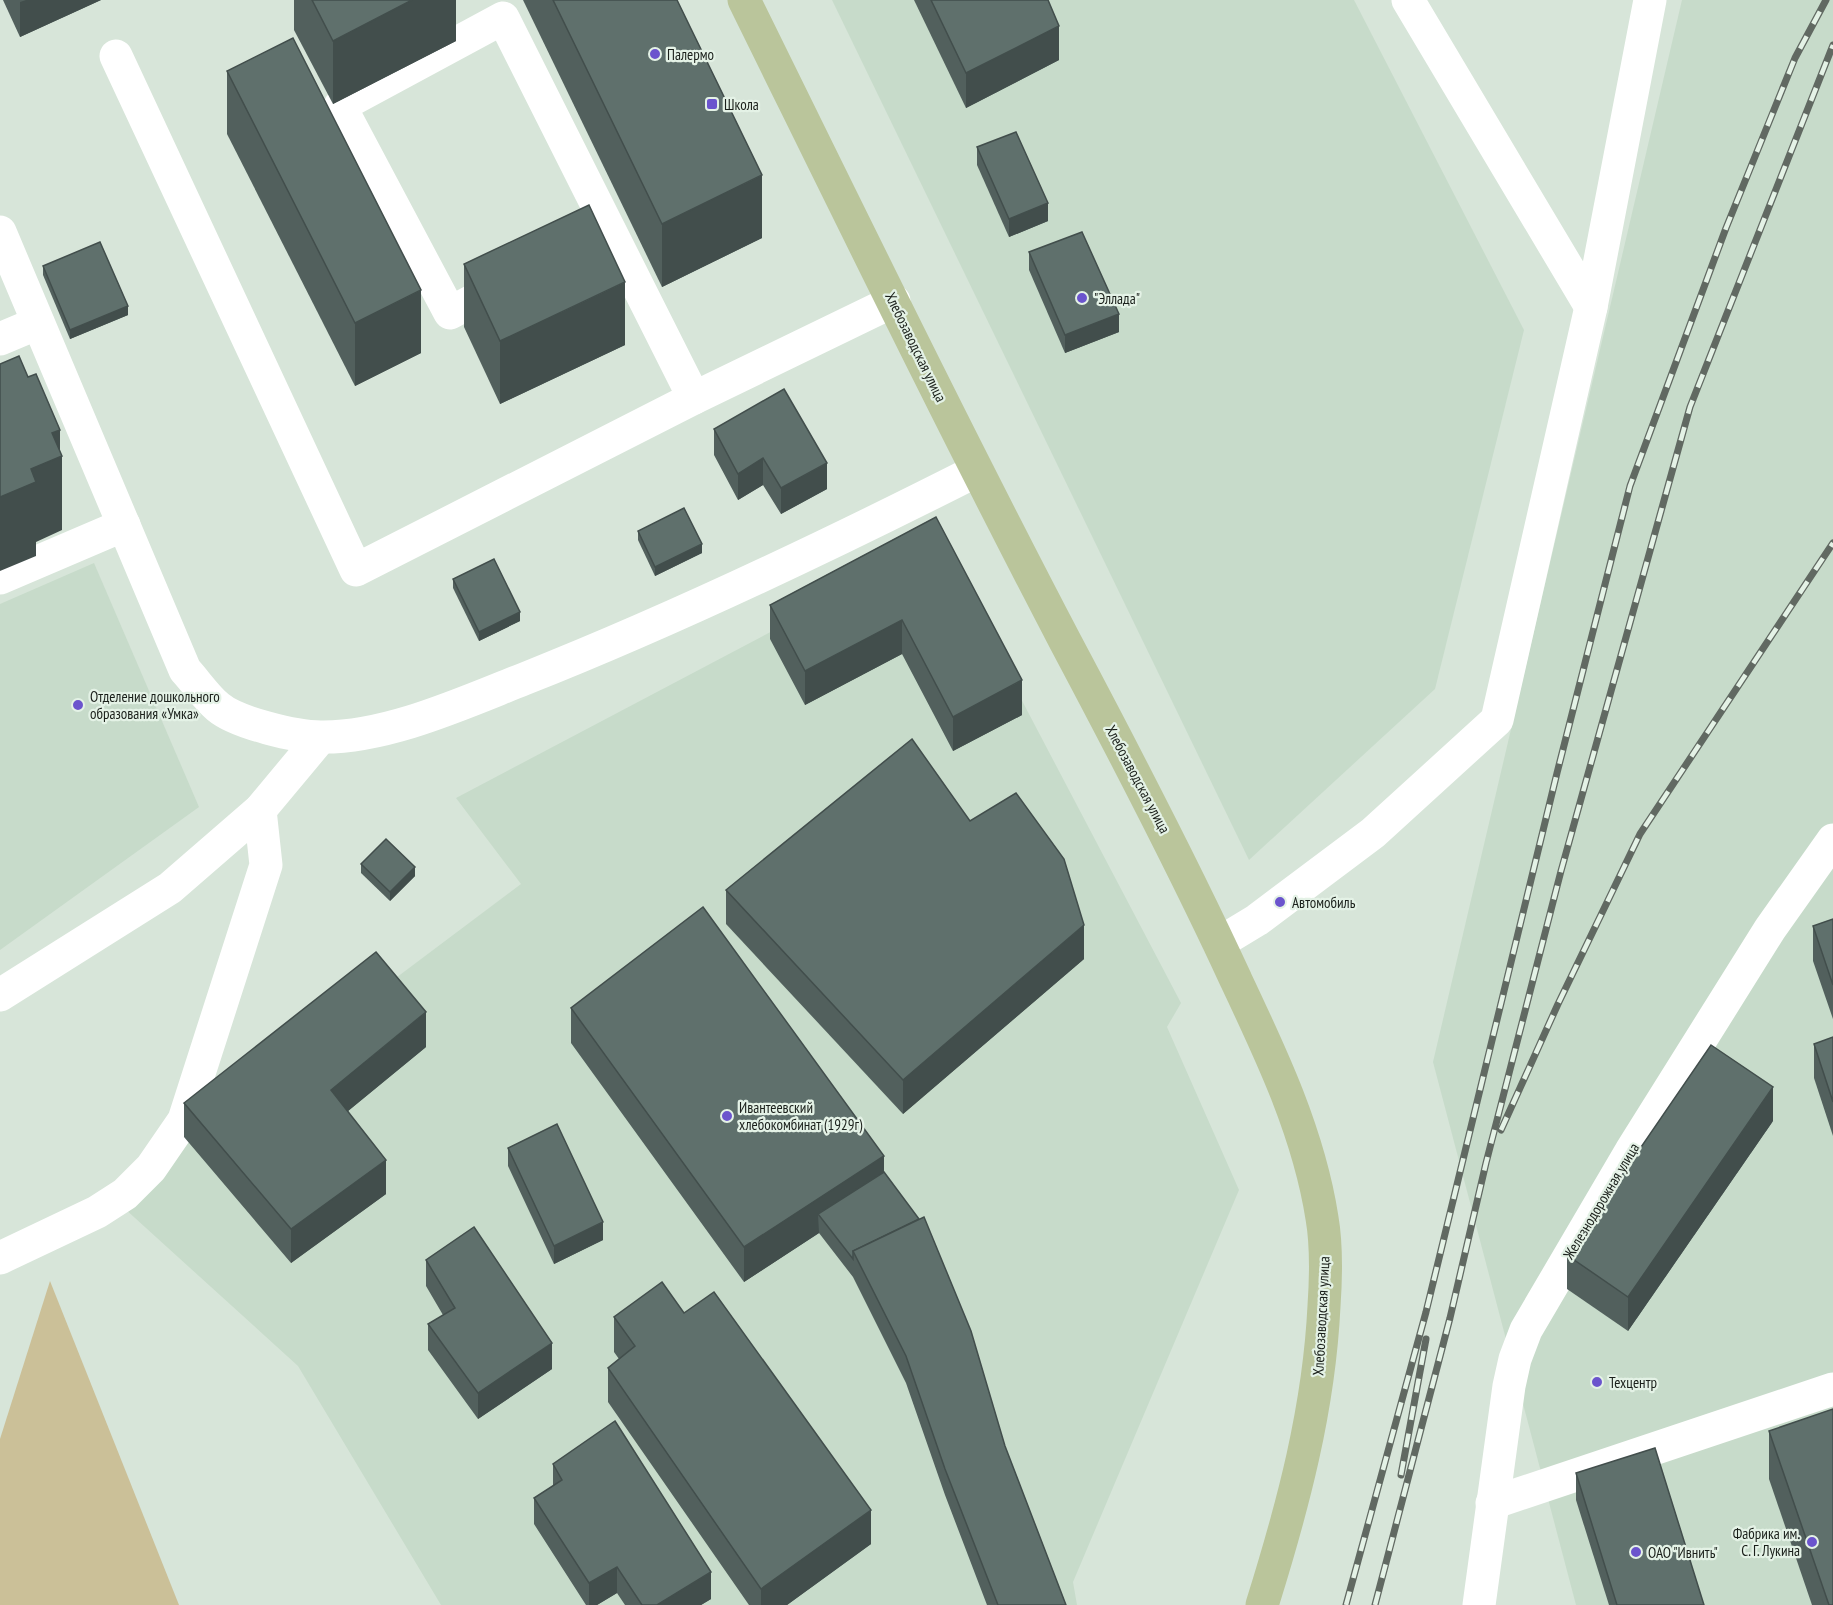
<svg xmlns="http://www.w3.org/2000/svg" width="1833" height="1605" font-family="'PT Sans Narrow',sans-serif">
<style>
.built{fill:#c7dbca}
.green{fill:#cbc098}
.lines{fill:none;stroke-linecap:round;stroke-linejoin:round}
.minor{stroke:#fff;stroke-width:33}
.major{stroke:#bac59b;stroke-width:33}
.rail-casing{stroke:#616962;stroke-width:7}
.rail{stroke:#e4f2e6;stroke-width:4.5;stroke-dasharray:14;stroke-linecap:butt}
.wall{fill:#52605d}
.shaded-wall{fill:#424e4c}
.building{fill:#5f706c;stroke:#424e4c;stroke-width:1.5}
.poi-dot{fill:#6b54cd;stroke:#e4f2e6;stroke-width:2}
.labels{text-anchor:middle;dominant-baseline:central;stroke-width:4.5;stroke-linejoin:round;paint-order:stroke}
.poi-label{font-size:15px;fill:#1a1f1a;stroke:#e4f2e6;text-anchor:start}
.street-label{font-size:15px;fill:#1a1f1a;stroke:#e4f2e6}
</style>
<rect width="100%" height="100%" fill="#d7e5d9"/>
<g class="built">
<polygon points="832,0 1354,0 1524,330 1435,689 1249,860"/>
<polygon points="1682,0 1833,0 1833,1605 1576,1605 1433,1062"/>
<polygon points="939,543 1181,1003 1167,1027 1239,1190 1073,1582 1077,1605 441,1605 298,1366 124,1208 184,1137 521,884 456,798"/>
<polygon points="94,563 199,807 0,950 0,604"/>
</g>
<polygon class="green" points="50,1281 179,1605 0,1605 0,1439"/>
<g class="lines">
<g class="minor">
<polyline points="1408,0 1591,307"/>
<polyline points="116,56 356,570 694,398 894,301"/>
<path d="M 0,232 L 185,670 C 196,682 206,697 218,707 C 237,723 296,737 321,737 C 387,738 463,703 524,679 C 678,618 828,546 976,471"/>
<polyline points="502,285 450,313 340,106 503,18 694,398"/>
<polyline points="0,339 38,323"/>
<polyline points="0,578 124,525"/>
<polyline points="1219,943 1257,920 1373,833 1497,720 1591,307 1650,0"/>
<polyline points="0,995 170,888 260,810 320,738"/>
<polyline points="0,1258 97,1212 125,1194 151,1168 184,1120 266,865 260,810"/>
<polyline points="1492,1503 1833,1389"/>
<polyline points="1479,1605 1509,1386 1515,1359 1526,1330 1631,1151 1770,929 1833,840"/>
</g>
<path class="major" d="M 744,0 C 850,215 955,431 1066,643 C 1125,754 1183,865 1236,980 C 1272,1056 1309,1134 1322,1218 C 1327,1247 1326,1277 1324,1306 C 1319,1409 1293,1506 1262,1605"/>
<defs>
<g id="rail">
<polyline points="1501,1130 1558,1004 1640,834 1833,543"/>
<polyline points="1401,1475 1426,1339"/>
<polyline points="1346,1605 1426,1312 1557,773 1630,486 1726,228 1795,58 1826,0"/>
<polyline points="1375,1605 1450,1318 1486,1163 1561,871 1690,407 1833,45"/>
</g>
</defs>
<use href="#rail" class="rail-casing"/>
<use href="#rail" class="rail"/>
</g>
<g class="wall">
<polygon points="3,0 101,0 20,37"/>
<polygon points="294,0 456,0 456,41 333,104 294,30"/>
<polygon points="523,0 677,0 762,238 662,287"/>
<polygon points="914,0 1048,0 1059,60 966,108"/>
<polygon points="227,71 421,353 355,386 227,134"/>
<polygon points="977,147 1048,221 1009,237 977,165"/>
<polygon points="1029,252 1119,332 1065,353 1029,270"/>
<polygon points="464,264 625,345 500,404 464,327"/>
<polygon points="43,266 128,315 70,339 43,275"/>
<polygon points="714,429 827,489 781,514 763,485 738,500 714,455"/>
<polygon points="936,517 1022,715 953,751 902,654 805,705 770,639 770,605"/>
<polygon points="638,531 702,553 655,576 638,540"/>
<polygon points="453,579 520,621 479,641 453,588"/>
<polygon points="361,864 415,876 390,901 361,873"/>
<polygon points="726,890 1084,959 903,1114 726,924"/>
<polygon points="1833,919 1833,1019 1813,961 1813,926"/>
<polygon points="571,1008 884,1172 1005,1446 1066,1605 987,1605 945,1495 906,1383 853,1277 819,1233 744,1282 571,1043"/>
<polygon points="1833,1037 1833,1136 1814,1078 1814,1044"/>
<polygon points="426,1047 348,1111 386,1194 291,1263 184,1137 184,1103"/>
<polygon points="1773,1121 1628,1331 1567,1289 1567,1255"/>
<polygon points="508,1148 603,1240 554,1264 508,1166"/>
<polygon points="426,1260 552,1369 478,1419 428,1350 428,1324 443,1315 426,1286"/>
<polygon points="684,1313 871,1544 787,1605 749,1605 608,1402 608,1368 619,1359 614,1352 614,1317"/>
<polygon points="1769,1431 1833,1605 1812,1605 1769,1479"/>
<polygon points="553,1464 711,1599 701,1605 625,1605 617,1593 597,1605 586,1605 534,1524 534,1498 553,1486"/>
<polygon points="1576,1473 1704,1605 1609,1605 1576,1500"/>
</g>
<g class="shaded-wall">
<polygon points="26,0 101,0 20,37 20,2"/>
<polygon points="412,0 456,0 456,41 333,104 333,41"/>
<polygon points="1059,26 1059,60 966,108 966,73"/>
<polygon points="762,175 762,238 662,287 662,224"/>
<polygon points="1048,203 1048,221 1009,237 1009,219"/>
<polygon points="625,282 625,345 500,404 500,341"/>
<polygon points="421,290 421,353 355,386 355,323"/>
<polygon points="128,306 128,315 70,339 70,330"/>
<polygon points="1119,314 1119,332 1065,353 1065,335"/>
<polygon points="60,430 60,457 62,456 62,530 36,542 36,556 0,571 0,497 31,469 52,433"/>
<polygon points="763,458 763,485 738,500 738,474"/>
<polygon points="827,463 827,489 781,514 781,488"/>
<polygon points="702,544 702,553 655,576 655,567"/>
<polygon points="520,612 520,621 479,641 479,632"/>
<polygon points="902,620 902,654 805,705 805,671"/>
<polygon points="1022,680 1022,715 953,751 953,717"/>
<polygon points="415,867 415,876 390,901 390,892"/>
<polygon points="1084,925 1084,959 903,1114 903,1080"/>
<polygon points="426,1012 426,1047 331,1125 331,1090"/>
<polygon points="1773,1087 1773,1121 1628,1331 1628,1297"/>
<polygon points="884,1156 884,1190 818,1214 819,1233 744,1282 744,1247"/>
<polygon points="386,1160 386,1194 291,1263 291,1229"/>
<polygon points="603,1222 603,1240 554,1264 554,1246"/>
<polygon points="552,1343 552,1369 478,1419 478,1393"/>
<polygon points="871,1510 871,1544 787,1605 761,1605 761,1589"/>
<polygon points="617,1567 617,1593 597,1605 589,1605 589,1583"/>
<polygon points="711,1572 711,1599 701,1605 657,1605"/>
</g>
<g class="building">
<polygon points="312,0 412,0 333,41"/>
<polygon points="553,0 677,0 762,175 662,224"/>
<polygon points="931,0 1048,0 1059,26 966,73"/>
<polygon points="293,38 421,290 355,323 227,71"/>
<polygon points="1016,132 1048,203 1009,219 977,147"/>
<polygon points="589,205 625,282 500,341 464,264"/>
<polygon points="1082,232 1119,314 1065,335 1029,252"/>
<polygon points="100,242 128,306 70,330 43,266"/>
<polygon points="19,356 28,377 36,374 60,430 52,433 62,456 31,469 36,482 0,497 0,364"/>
<polygon points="784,389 827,463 781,488 763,458 738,474 714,429"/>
<polygon points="684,508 702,544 655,567 638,531"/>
<polygon points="936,517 1022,680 953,717 902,620 805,671 770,605"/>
<polygon points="494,559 520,612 479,632 453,579"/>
<polygon points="912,739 970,821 1016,793 1064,859 1084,925 903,1080 726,890"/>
<polygon points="386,839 415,867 390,892 361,864"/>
<polygon points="703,907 884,1156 744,1247 571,1008"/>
<polygon points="1833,919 1833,985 1813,926"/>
<polygon points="376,952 426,1012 331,1090 386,1160 291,1229 184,1103"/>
<polygon points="1833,1037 1833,1102 1814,1044"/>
<polygon points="1711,1045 1773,1087 1628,1297 1567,1255"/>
<polygon points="557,1124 603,1222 554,1246 508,1148"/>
<polygon points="884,1172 919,1219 853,1251 853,1259 818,1214"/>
<polygon points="924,1217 971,1331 1005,1446 1066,1605 998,1605 945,1469 906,1356 853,1251"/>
<polygon points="474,1227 552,1343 478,1393 428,1324 455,1308 426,1260"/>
<polygon points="662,1282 684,1313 714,1292 871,1510 761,1589 608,1368 635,1346 614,1317"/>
<polygon points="1833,1409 1833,1605 1829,1605 1769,1431"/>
<polygon points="615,1421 711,1572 657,1605 642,1605 617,1567 589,1583 534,1498 562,1480 553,1464"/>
<polygon points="1655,1448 1704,1605 1617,1605 1576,1473"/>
</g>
<g class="poi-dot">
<circle cx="655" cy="54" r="6"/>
<rect x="706" y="98" width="12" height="12" rx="3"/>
<circle cx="1082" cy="298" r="6"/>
<circle cx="78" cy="705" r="6"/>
<circle cx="1280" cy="902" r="6"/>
<circle cx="727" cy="1116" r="6"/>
<circle cx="1597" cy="1382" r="6"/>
<circle cx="1812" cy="1542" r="6"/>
<circle cx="1636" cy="1552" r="6"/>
</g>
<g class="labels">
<g class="poi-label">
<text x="667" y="54">Палермо</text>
<text x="724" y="104">Школа</text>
<text x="1094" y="298">"Эллада"</text>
<text x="90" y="696">Отделение дошкольного<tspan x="90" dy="17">образования «Умка»</tspan></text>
<text x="1292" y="902">Автомобиль</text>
<text x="739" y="1107">Ивантеевский<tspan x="739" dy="17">хлебокомбинат (1929г)</tspan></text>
<text x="1609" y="1382">Техцентр</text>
<text x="1800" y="1533" text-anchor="end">Фабрика им.<tspan x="1800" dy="17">С. Г. Лукина</tspan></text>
<text x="1648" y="1552">ОАО "Ивнить"</text>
</g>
<g class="street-label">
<text transform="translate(916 347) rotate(64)">Хлебозаводская улица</text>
<text transform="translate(1138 779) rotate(62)">Хлебозаводская улица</text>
<text transform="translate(1601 1201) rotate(-59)">Железнодорожная улица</text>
<text transform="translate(1321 1316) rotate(-87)">Хлебозаводская улица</text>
</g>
</g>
</svg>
